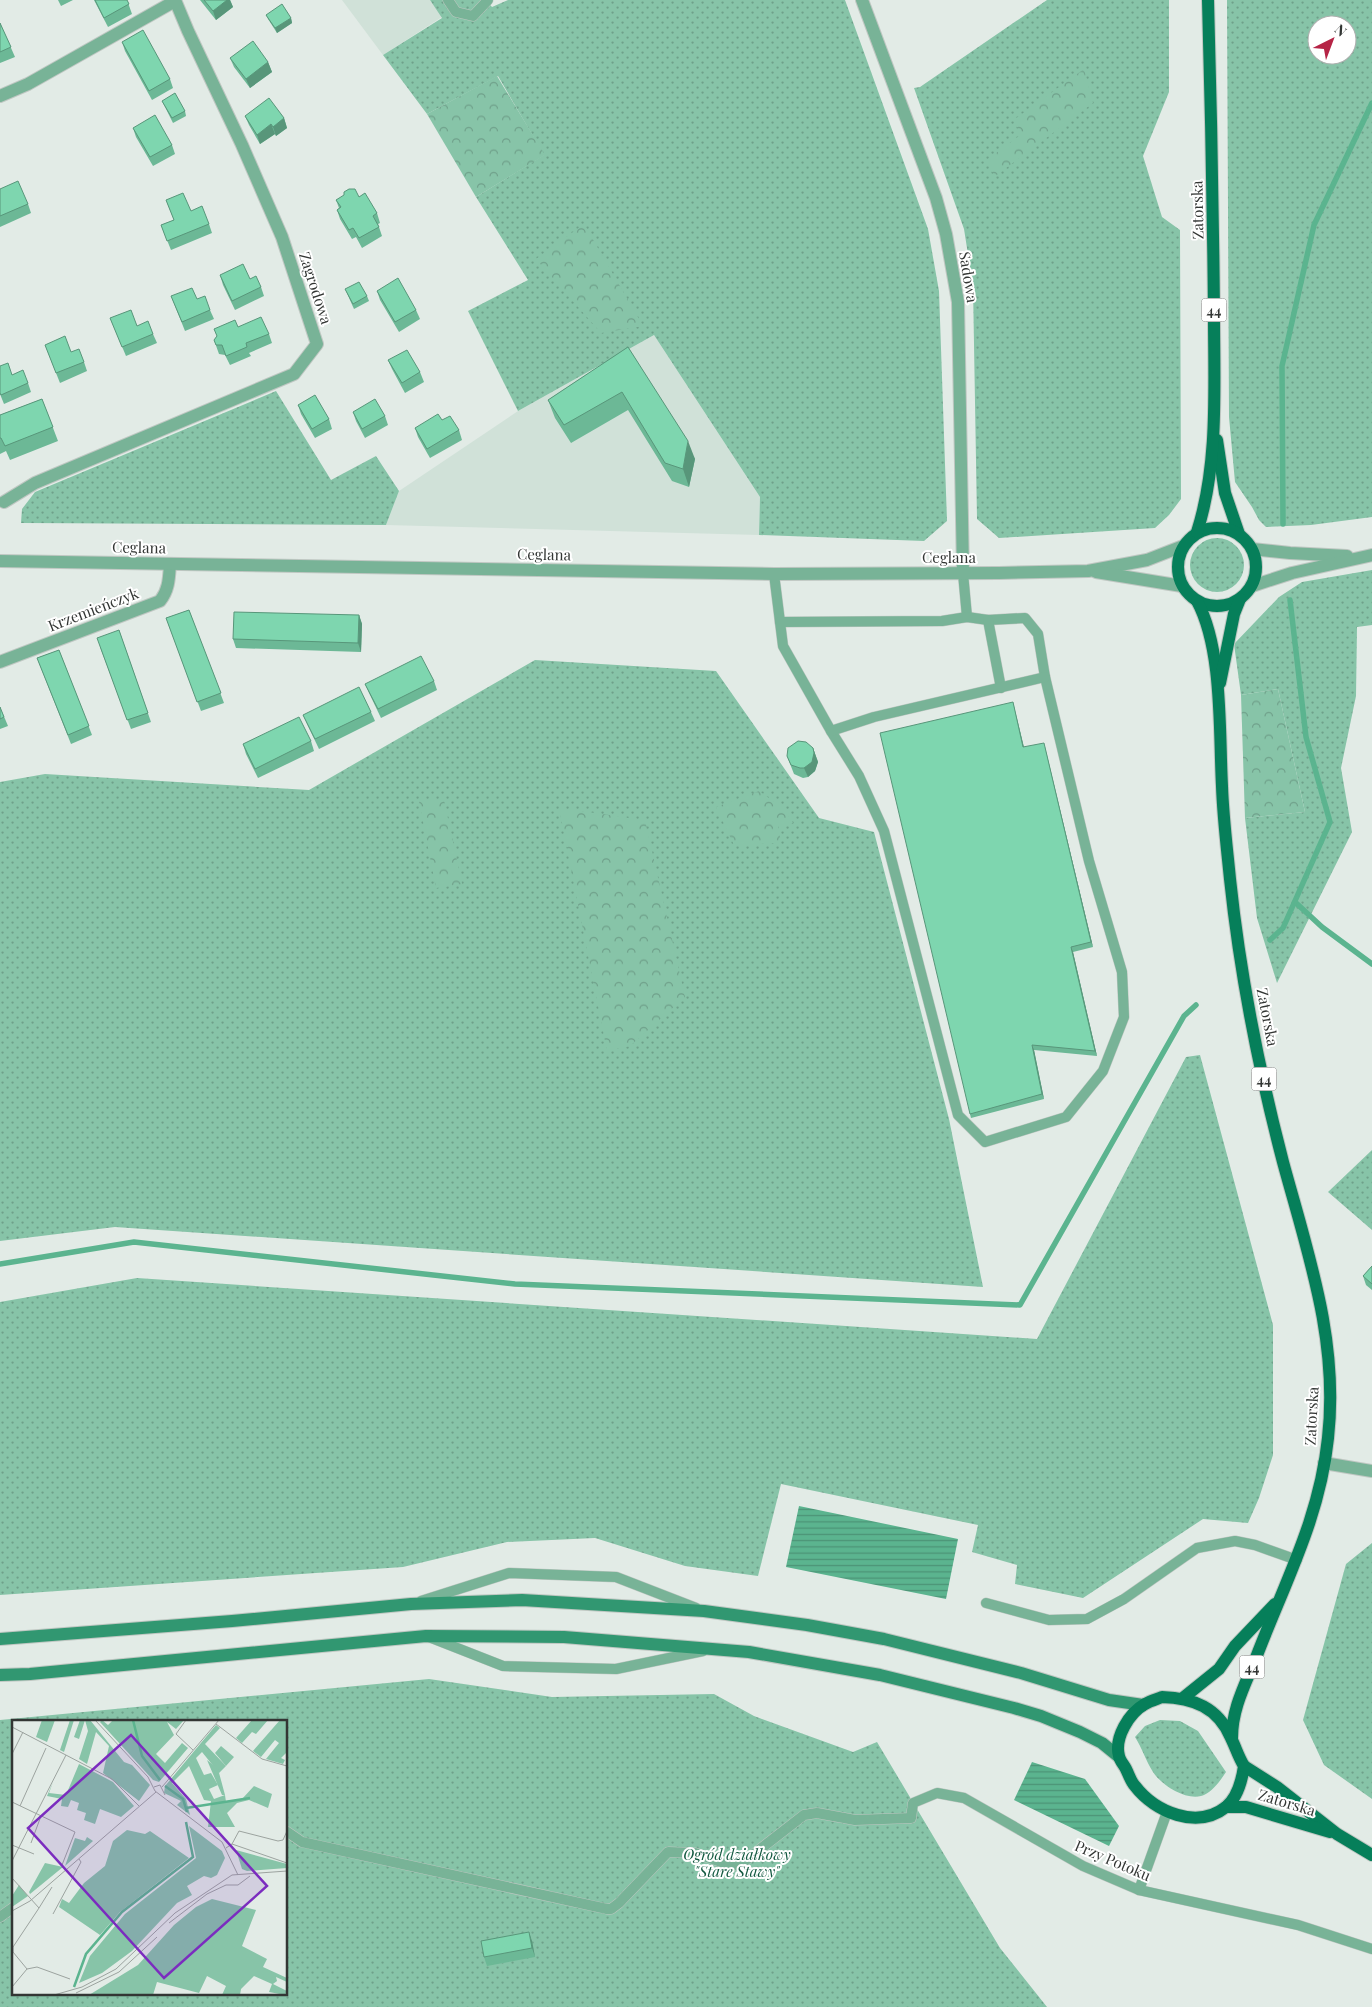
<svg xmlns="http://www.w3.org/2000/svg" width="1372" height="2007" font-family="'Playfair Display',serif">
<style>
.built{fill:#d0e1d8}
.green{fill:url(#green-dots);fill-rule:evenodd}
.forest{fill:url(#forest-crowns)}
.water{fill:url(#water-rules)}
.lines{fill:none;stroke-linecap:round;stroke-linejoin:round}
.stream{stroke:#5bb48f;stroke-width:5.5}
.service-casing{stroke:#bfc7c2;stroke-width:11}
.minor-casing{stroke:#bfc7c2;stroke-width:14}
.tertiary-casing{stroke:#bfc7c2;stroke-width:14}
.secondary-casing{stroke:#bfc7c2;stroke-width:14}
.primary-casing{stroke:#bfc7c2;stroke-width:14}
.service{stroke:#78b397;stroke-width:10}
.minor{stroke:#78b397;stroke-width:12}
.tertiary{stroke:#78b397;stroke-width:12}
.secondary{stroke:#319771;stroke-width:12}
.primary{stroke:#067f5a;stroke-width:12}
.wall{fill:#6cb896}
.shaded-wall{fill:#58967a}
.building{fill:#7ed6af;stroke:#58967a}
.labels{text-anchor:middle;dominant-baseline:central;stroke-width:4;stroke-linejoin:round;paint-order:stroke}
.shield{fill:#fff;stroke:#707271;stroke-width:1}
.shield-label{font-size:14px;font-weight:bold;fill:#333634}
.street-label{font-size:15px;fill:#333634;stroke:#fff}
.park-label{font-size:15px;font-style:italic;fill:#135940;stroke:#fff}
.inset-river{fill:none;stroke:#5bb48f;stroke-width:2.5}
.inset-road{fill:none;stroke:#9ca39f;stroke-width:1}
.view{fill:#7b2cbf;fill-opacity:0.15;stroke:#7b2cbf;stroke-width:2.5}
.inset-edge{fill:none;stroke:#333634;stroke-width:2.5}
</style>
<defs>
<pattern id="green-dots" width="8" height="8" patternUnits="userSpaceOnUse" patternTransform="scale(1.25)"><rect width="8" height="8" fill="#87c4a8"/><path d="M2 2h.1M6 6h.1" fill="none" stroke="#6fa08a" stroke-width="1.8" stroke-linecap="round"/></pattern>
<pattern id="forest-crowns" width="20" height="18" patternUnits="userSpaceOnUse" patternTransform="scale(1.25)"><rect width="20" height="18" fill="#87c4a8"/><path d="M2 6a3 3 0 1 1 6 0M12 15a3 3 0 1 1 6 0" fill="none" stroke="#6fa08a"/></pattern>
<pattern id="water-rules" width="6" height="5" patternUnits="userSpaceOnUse" patternTransform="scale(1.25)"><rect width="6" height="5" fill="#5bb48f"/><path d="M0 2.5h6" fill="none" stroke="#4c9376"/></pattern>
</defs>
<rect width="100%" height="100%" fill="#e2ebe6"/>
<g class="built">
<polygon points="342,0 430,0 442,17 383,55"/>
<polygon points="654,335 760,497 759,535 386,525 399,491 518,411"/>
</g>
<g class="green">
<polygon points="430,0 486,0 492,7 508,0 845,0 928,229 939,291 947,521 924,541 759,535 760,497 654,335 518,411 468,311 528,280 476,197 544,155 498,76 427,114 383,55 442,18"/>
<polygon points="1047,0 1169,0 1169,92 1143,156 1162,217 1180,230 1181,499 1169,515 1155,528 999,538 977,519 973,286 964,229 914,88 920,87"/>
<path d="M 1227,0 L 1372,0 L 1372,517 L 1311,525 L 1266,527 L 1259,520 L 1252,507 L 1235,482 L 1229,417 ZM 1317,25 L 1347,25 L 1347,55 L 1317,55 Z"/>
<polygon points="276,391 331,480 376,456 399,491 386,525 21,523 22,509 35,492"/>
<circle cx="1217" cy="565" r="27"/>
<polygon points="1372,570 1372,625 1357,627 1356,696 1341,768 1352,832 1277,983 1257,918 1245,818 1305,812 1278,689 1241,695 1234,644 1279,597 1302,582"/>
<polygon points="535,660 716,671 819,818 874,832 949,1119 983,1287 115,1227 0,1241 0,782 45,774 309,790"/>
<polygon points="1200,1055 1273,1325 1273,1455 1259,1498 1248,1523 1203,1519 1083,1598 1015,1584 1017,1565 972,1552 978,1525 781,1484 758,1576 685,1566 595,1538 507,1542 403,1567 0,1595 0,1302 137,1278 1037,1339 1186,1057"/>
<polygon points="1372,1150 1372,1230 1328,1192"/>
<polygon points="1372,1543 1372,1799 1324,1765 1303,1720 1346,1564"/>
<path d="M 429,1679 L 552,1697 L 714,1694 L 754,1716 L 853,1752 L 877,1742 L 1000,1948 L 1047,2007 L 0,2007 L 0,1720 ZM 14,1721 L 286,1721 L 286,1993 L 14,1993 Z"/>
<path d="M 1160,1720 L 1180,1721 L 1198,1731 L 1226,1772 C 1220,1781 1214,1790 1204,1795 C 1188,1802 1162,1786 1153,1772 C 1146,1761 1142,1748 1135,1737 L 1145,1726 Z"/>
</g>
<g class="forest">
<polygon points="1084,69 1093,103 994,177 988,159 1019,136 1015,119"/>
<polygon points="497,76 545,155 476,197 427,114"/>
<polygon points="584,224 643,326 601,333 536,259"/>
<polygon points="1278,689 1305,812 1245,818 1241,695"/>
<polygon points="759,791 783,808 793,823 778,825 781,843 734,845 716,807"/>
<polygon points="444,800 462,884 436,888 419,801"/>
<polygon points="559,808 645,820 685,997 630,1046 607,1051"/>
</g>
<g class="water">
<polygon points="799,1506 958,1539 946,1599 786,1567"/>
<polygon points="1032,1762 1085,1779 1119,1826 1109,1846 1014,1800"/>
</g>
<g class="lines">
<g class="stream">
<polyline points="1283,524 1282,366 1314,225 1372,103"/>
<polyline points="1295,902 1322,927 1372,964"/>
<polyline points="1270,940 1283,928 1330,822 1306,737 1290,600"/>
<polyline points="0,1264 134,1242 515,1284 1020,1305 1184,1016 1196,1005"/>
</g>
<defs>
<g id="service">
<polyline points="448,0 456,12 473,16 488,0"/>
<polyline points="963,573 967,617"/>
<polyline points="774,574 780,622"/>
<polygon points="967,617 988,620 1025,618 1038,634 1045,677 1089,861 1122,972 1124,1017 1103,1071 1066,1117 985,1142 958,1115 884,831 859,776 831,731 783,646 780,622 942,621"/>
<polyline points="988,620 1001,688"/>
<polyline points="831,731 874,717 1045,677"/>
<polyline points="421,1601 509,1573 616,1577 696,1608"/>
<polyline points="986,1603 1049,1620 1087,1619 1124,1599 1197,1548 1235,1541 1255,1545 1297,1560"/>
<polyline points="429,1637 503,1666 616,1669 703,1651"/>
<polyline points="286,1831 302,1842 607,1909 611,1909 619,1903 668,1852 695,1853 733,1866 746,1860 804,1815 817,1813 855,1820 911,1818 913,1803 937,1793 964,1798 1083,1866 1139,1890 1298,1925 1372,1949"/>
<polyline points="1139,1890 1167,1812"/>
<polyline points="0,1917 14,1907"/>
</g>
<g id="minor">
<polyline points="862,0 936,198 946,234 958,302 963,573"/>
<polyline points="0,96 28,84 175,1"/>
<polyline points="4,502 35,483 294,374 317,344 282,237 242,145 188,31 175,0"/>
<path d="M 0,662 L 160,601 C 169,590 169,578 170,564"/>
<polyline points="1324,1463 1372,1471"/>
</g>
<g id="tertiary">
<polyline points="1252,549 1290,553 1347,556"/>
<polyline points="0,561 774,574 999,573 1088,571 1147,560 1183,546"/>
<polyline points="1096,572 1182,586"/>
<polyline points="1252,586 1292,573 1372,555"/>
</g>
<g id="secondary">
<polyline points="0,1639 232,1621 411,1604 522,1600 704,1611 807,1625 884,1639 1021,1673 1109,1700 1143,1705"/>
<polyline points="0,1675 30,1674 426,1636 564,1637 749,1652 880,1675 1014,1708 1041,1716 1080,1732 1102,1743 1118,1756"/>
</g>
<g id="primary">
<polyline points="1217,440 1225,493 1239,534"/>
<circle cx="1217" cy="567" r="39"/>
<path d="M 1197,532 C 1219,464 1214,386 1214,314 C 1213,210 1211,105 1208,0"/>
<path d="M 1197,601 C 1223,649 1219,731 1222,786 C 1223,817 1227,848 1230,879 C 1240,974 1259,1070 1283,1162 C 1308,1254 1339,1341 1328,1438 C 1320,1516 1287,1578 1259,1650 C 1248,1680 1232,1705 1232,1738"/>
<polyline points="1220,683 1234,614 1240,599"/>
<path d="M 1162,1697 C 1193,1698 1218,1707 1231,1738 C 1236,1748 1238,1756 1244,1766 C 1242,1780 1238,1797 1226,1807 C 1197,1830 1155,1812 1135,1786 C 1131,1782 1129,1775 1126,1769 C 1124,1765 1120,1761 1119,1756 C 1114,1738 1129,1713 1145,1704 C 1150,1701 1157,1699 1162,1697 Z"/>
<polyline points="1183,1698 1219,1669 1235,1646 1275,1604"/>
<polyline points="1244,1766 1277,1787 1337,1834 1372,1855"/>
<polyline points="1226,1807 1246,1807 1330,1832"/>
</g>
</defs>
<use href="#service" class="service-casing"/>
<use href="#minor" class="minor-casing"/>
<use href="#tertiary" class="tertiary-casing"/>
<use href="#secondary" class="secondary-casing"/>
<use href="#primary" class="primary-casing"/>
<use href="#service" class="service"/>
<use href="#minor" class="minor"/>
<use href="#tertiary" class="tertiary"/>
<use href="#secondary" class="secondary"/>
<use href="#primary" class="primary"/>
</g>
<g class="wall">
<polygon points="58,0 73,0 61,6"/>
<polygon points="94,0 127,0 132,14 108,27"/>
<polygon points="200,0 230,0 233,7 216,20"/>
<polygon points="266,15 291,18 292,23 277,33 268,19"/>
<polygon points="0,23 15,57 0,63"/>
<polygon points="122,42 170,79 173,88 152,100 125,51"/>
<polygon points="230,58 268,62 272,72 250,88 234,67"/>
<polygon points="162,101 185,111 186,116 173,123"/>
<polygon points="245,116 284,118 287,128 276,136 275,134 260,144 249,125"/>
<polygon points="133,128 172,145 175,154 153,166 136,137"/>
<polygon points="0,189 28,204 31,213 0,227"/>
<polygon points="359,197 377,213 380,223 378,224 382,236 362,248 356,237 352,239 340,219 337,210 339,208 336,200"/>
<polygon points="166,200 191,211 209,224 212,233 171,250 161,225 174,220"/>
<polygon points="220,275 250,279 261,287 264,296 235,310 223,285"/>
<polygon points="345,289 367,296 369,301 354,309"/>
<polygon points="377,291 416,310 420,319 399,332 380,300"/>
<polygon points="171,296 210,310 214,319 185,331"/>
<polygon points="110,318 137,326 153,334 157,343 126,356"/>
<polygon points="238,327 269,334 272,343 249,353 251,356 230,365 225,355 219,354 214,340 217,336 214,329"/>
<polygon points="45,345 84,362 87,371 60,383"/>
<polygon points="628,347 695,459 689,487 672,481 628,410 571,443 555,418 548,400"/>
<polygon points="388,360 420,372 424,382 405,393 392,369"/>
<polygon points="0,366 12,375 28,383 31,392 4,404 0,394"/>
<polygon points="42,399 58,441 10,460 6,451 0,454 0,415"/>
<polygon points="298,405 329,419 332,429 315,438 301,414"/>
<polygon points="353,412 385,416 388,425 365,438 356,421"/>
<polygon points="442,420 459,430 462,440 430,458 418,437 415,428"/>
<polygon points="189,610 224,703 201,711 166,618"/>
<polygon points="359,615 362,624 361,652 236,648 233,639"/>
<polygon points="119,630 151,722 131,729 100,647"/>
<polygon points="59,650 92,735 71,744 37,658"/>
<polygon points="434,681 437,690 381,718 369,693 365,684"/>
<polygon points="1013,702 1024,747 1045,747 1093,947 1073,952 1097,1056 1034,1050 1044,1099 971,1118 970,1114"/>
<polygon points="0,707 8,726 0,729"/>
<polygon points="371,712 375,721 319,749 307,724 303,715"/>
<polygon points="311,741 314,751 258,778 246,754 243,744"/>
<polygon points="813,748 818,762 815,771 808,777 803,778 794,774 787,756"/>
<polygon points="1372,1266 1372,1290 1366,1285 1363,1276"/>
<polygon points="532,1941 535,1957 487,1966 484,1957"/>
</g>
<g class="shaded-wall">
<polygon points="227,0 230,0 233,7 216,20 213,11"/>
<polygon points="291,18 292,23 277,33 275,28"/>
<polygon points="268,62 272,72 250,88 246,79"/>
<polygon points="284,118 287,128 276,136 273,127"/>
<polygon points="271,124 275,134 260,144 257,135"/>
<polygon points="688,441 695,459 689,487 683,469"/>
<polygon points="359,615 362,624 361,652 358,643"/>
<polygon points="1013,702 1014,707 1025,752 1023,747"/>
<polygon points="1044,743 1045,747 1093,947 1091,942"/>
<polygon points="813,748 818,762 815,771 808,777 804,768"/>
<polygon points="1071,947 1073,952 1097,1056 1095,1051"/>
<polygon points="1032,1045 1034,1050 1044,1099 1042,1094"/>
<polygon points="529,1932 532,1941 535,1957 532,1948"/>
</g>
<g class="building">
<polygon points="95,0 127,0 129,4 104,18"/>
<polygon points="204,0 227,0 213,11"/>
<polygon points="282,4 291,18 275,28 266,15"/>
<polygon points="0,23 11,47 0,52"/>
<polygon points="143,30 170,79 149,91 122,42"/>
<polygon points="253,41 268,62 246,79 230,58"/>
<polygon points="175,93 185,111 172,118 162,101"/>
<polygon points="269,98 284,118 273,127 271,124 257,135 245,116"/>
<polygon points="155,115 172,145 150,157 133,128"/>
<polygon points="18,181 28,204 0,216 0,189"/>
<polygon points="349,189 355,189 359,197 365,193 377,213 373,216 379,227 359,238 353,228 349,230 337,210 341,207 336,200 344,195 344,192"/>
<polygon points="183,193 191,211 202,206 209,224 167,241 161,225 174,220 166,200"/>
<polygon points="243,264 250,279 256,276 261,287 232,301 220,275"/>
<polygon points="398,278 416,310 395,322 377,291"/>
<polygon points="359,282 367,296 353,304 345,289"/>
<polygon points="192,288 197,299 205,296 210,310 182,322 171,296"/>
<polygon points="131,310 137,326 148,321 153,334 122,347 110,318"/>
<polygon points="261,317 269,334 246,343 247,347 226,356 222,345 216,345 214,340 217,336 214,329 235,320 238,327"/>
<polygon points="65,336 71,352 79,349 84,362 56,373 45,345"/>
<polygon points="628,347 688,441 683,469 665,463 622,392 564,425 548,400"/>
<polygon points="407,350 420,372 402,383 388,360"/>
<polygon points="8,363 12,375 23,370 28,383 1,395 0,393 0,366"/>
<polygon points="315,395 329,419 312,429 298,405"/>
<polygon points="42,399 53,427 5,446 1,438 0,438 0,415"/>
<polygon points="375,399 385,416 362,429 353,412"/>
<polygon points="438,414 442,420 450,416 459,430 427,449 415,428"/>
<polygon points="189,610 221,693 197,702 166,618"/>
<polygon points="234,612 359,615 358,643 233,639"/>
<polygon points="119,630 148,713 127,720 97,638"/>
<polygon points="59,650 89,726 68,735 37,658"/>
<polygon points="421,656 434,681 378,709 365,684"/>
<polygon points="359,687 371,712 315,739 303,715"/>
<polygon points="1013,702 1023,747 1044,743 1091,942 1071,947 1095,1051 1032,1045 1042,1094 970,1114 880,733"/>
<polygon points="0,707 4,717 0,719"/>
<polygon points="299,717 311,741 255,769 243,744"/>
<polygon points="798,741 806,742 813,748 814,753 812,762 804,768 800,768 791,765 787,756 788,748"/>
<polygon points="1372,1266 1372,1284 1363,1276"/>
<polygon points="529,1932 532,1948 484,1957 481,1941"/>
</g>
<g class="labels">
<g class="shield">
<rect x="1201.5" y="298.5" width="25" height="23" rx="4"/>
<rect x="1251.5" y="1067.5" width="25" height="23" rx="4"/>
<rect x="1239.5" y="1655.5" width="25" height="23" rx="4"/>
</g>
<g class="shield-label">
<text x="1214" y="310">44</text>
<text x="1264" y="1079">44</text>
<text x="1252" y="1667">44</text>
</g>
<g class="street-label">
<text transform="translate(1197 210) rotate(-91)">Zatorska</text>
<text transform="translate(969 277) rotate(81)">Sadowa</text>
<text transform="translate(316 288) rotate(72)">Zagrodowa</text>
<text transform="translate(139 547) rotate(1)">Ceglana</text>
<text transform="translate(544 554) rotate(1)">Ceglana</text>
<text x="949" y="557">Ceglana</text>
<text transform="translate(93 609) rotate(-21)">Krzemieńczyk</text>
<text transform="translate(1268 1017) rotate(79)">Zatorska</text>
<text transform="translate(1311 1416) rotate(-87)">Zatorska</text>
<text transform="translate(1287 1802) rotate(17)">Zatorska</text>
<text transform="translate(1113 1860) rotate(23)">Przy Potoku</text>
</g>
<g class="park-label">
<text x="737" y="1854">Ogród działkowy<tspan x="737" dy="17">"Stare Stawy"</tspan></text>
</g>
</g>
<g transform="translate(12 1720)">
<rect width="275" height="275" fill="#e2ebe6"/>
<path d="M 30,0 L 43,0 L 35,22 L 24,17 ZM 58,0 L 62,0 L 52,32 L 48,30 ZM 68,0 L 78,0 L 112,42 L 120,45 L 138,65 L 127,81 L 91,53 L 97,26 L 84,12 L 75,44 L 67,39 L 76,11 L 73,0 L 67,19 L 62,17 ZM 90,0 L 96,5 L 101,0 L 172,0 L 164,9 L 155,2 L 162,15 L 144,34 L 153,43 L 170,23 L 176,28 L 147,62 L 141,60 L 88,2 ZM 240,0 L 256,0 L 244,14 L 240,12 L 230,23 L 224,18 ZM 268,0 L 275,0 L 275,32 L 269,38 L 273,40 L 271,44 L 254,39 L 267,23 L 263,20 L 249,37 L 241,31 ZM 204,5 L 208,8 L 193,24 L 214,46 L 207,53 L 190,32 L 184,38 L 192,55 L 199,53 L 206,65 L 197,69 L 202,79 L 213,75 L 214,82 L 230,79 L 242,66 L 260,74 L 256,88 L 237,80 L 225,83 L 215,93 L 223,107 L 196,107 L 199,81 L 192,80 L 177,46 L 160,63 L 174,79 L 178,95 L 165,85 L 169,81 L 152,73 L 153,66 ZM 67,44 L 101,62 L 122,86 L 109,97 L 88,89 L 83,104 L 72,100 L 74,93 L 65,90 L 67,83 L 59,80 L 56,87 L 49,86 L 50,79 L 35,76 L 41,62 L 37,73 L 54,75 ZM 177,106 L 210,131 L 213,138 L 205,155 L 199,158 L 192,156 L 175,166 L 180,175 L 165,183 L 120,231 L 90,253 L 67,263 L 78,236 L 113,194 L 184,138 ZM 115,110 L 133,114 L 138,111 L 177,138 L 108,192 L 88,215 L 47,187 L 50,179 L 57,183 L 72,163 L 93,146 L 101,121 ZM 75,117 L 81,121 L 53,146 L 63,118 L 73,121 ZM 224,130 L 275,144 L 275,148 L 235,151 L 230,149 ZM 33,143 L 51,147 L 18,174 L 17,172 ZM 7,165 L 16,176 L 0,187 L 0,176 ZM 200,179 L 244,190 L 230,226 L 255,239 L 251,247 L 275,258 L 275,262 L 264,257 L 265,261 L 261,264 L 275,271 L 273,275 L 257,272 L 260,264 L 242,256 L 229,269 L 228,275 L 210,275 L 214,266 L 195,256 L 187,273 L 145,262 L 141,275 L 77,275 L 126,245 L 162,205 L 184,187 Z" fill="#87c4a8"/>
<path d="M 209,26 L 222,37 L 214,46 L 203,33 ZM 195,40 L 206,49 L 213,75 L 210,75 ZM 120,126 L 135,136 L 133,146 L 113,131 Z" fill="#87c4a8"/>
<path class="inset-river" d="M 121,0 L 130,36 L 148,60M 153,66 L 171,79 L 175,92M 174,88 L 238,78M 62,267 L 74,234 L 110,192 L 181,137 L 174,102"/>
<path class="inset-road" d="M 83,0 L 136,57 L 143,71 L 210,122 L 226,155M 174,0 L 164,14 L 181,30M 204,4 L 250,39 L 275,46M 0,7 L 100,59 L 127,86M 0,34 L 11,12M 142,67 L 148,65 L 153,75M 150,67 L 207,0M 0,82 L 63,112 L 50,145M 8,86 L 34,28M 19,123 L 29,96M 220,124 L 227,111 L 266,121 L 271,120 L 275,111M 0,125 L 22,134M 214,128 L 220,124 L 275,143M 0,141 L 54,35M 0,158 L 27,188 L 1,227 L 1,232 L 15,249M 27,188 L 40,167M 0,191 L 18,181 L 144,72M 41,194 L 69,142 L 67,139M 157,203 L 195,174 L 214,165 L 226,165 L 238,156M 15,249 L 25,247 L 58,259M 0,267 L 15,249M 64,273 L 107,252 L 145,217M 42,275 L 70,267 L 104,249 L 163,193 L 220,155 L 275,151"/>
<path class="view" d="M 119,15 L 255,166 L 152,258 L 16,108 Z"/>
<rect width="275" height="275" class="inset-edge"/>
</g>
<g transform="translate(1332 40) rotate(42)"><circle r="24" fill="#ffffff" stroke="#adafae"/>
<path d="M0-4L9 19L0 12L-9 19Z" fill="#b62446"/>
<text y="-8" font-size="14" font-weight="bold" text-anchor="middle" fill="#333634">N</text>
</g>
</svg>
